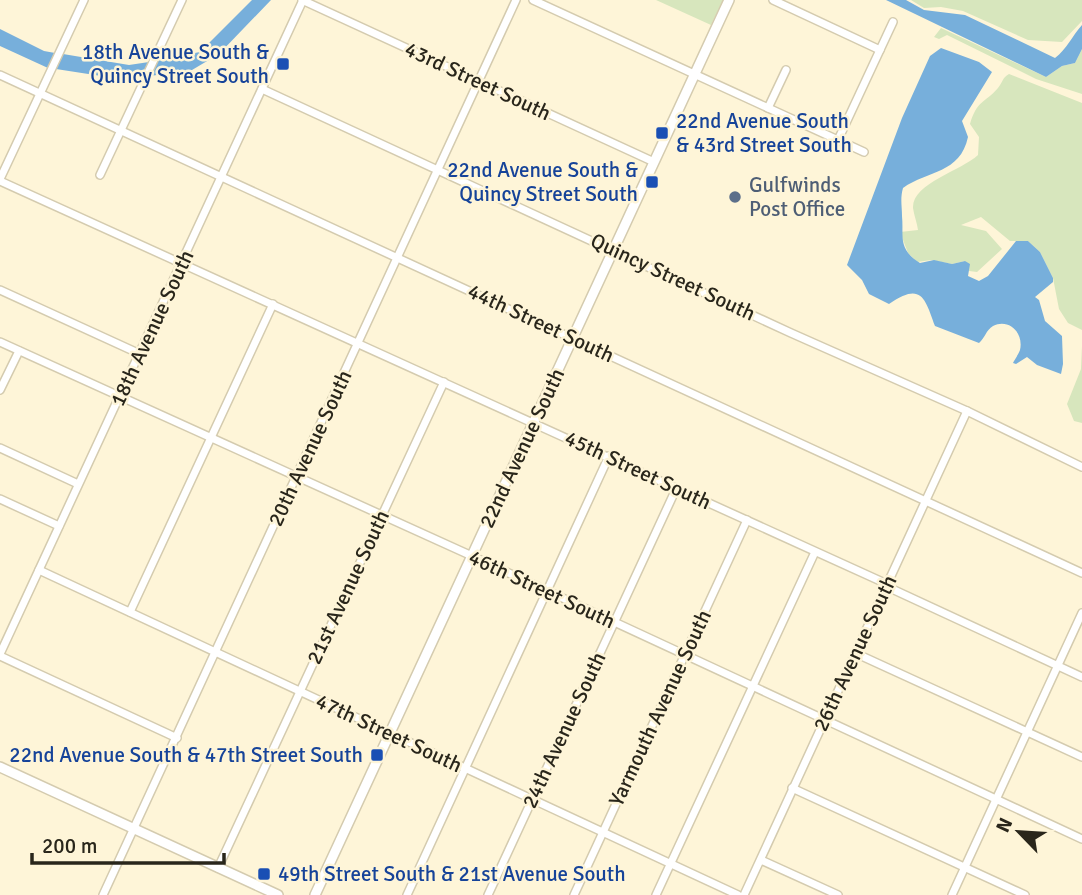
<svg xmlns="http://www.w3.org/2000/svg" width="1082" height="895" font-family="Signika,sans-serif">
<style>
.green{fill:#d7e6bd}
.water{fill:#77afdb}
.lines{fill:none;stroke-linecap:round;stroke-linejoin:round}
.minor-casing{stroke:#d4cbaf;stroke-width:10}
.major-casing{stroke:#d4cbaf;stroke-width:12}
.minor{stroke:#fff;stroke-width:7}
.major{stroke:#fff;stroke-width:9}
.transit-dot{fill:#1a4fb4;stroke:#fef5d8;stroke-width:2.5}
.service-dot{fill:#5c6f8a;stroke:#fef5d8;stroke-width:2.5}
.labels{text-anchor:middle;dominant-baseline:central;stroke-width:5;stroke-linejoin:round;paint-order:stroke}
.transit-label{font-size:21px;fill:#164399;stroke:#fef5d8;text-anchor:end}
.street-label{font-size:21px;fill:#29261b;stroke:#fef5d8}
.service-label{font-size:21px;fill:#4e5e75;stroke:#fef5d8;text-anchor:start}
</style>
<rect width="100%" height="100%" fill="#fef5d8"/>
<g class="green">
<polygon points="656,0 723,0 711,25"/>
<polygon points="911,0 1082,0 1082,21 1062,42 1028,40 963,11 941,7 924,8"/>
<polygon points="941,28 1046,77 1062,66 1075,63 1082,49 1082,94 1036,79 947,35 939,39 934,37"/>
<path d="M 1009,74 L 1082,103 L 1082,330 L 1068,323 L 1059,309 L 1053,278 L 1040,252 L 1028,241 L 1010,241 L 981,217 L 961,225 L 986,231 L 1002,249 L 977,272 L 969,271 L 965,261 L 952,264 L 931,260 L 917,262 L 908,253 L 900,232 L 918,230 C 917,223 914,215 913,208 C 912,183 961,171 978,155 L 979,137 L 970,124 C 977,100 984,104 998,88 C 1003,82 1002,78 1009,74 Z"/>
<polygon points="1082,346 1082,423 1074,421 1067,404 1081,369"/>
</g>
<g class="water">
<polygon points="252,0 271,0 219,54 192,70 150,76 158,60 200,52"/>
<path d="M 886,0 L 906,0 L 924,10 L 965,15 L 1055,58 C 1067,49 1072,36 1082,25 L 1082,49 L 1075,63 L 1062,66 L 1046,77 Z"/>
<polygon points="0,29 44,51 55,53 48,68 0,46"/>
<path d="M 941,48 L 979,62 L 992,72 L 962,121 L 968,137 C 960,174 928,170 903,188 C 900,199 902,205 902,216 C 904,236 897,249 920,263 L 934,260 L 952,264 L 965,261 L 970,264 L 968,276 L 979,281 L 988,276 L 1016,241 L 1028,241 L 1040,252 L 1053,278 L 1053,282 L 1035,297 L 1039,300 L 1045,321 L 1062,336 L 1063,364 L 1061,374 L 1037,365 L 1027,357 L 1016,364 L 1013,363 C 1014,361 1019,353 1020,350 C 1024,333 1009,318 993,326 C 986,330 985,338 979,343 L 935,326 C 925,299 922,281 889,304 L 869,294 L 862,280 L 847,265 L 902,118 L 930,56 Z"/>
<polygon points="63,54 129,65 149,62 142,78 127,80 56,69"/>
</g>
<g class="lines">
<defs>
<g id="minor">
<polyline points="302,0 654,162"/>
<polyline points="533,0 864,152"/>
<polyline points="773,0 880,50"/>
<polyline points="0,75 1082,573"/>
<polyline points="262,89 791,333 967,411 1082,467"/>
<polyline points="768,108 786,70"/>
<polyline points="838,140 893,22"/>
<polyline points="100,175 182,0"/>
<polyline points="0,179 84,0"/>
<polyline points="0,181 887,584 892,589 1082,677"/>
<polyline points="0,290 140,354"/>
<polyline points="0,342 472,556 1082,839"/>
<polyline points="0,390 19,351"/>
<polyline points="0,448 78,484"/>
<polyline points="0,499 59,526"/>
<polyline points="39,570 738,895"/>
<polyline points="130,612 273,304"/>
<polyline points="855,653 1082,757"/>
<polyline points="0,654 303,0"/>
<polyline points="0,656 177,738"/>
<polyline points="792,788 1025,895"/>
<polyline points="761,860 838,895"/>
<polyline points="218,868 444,382"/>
<polyline points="103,895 516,0"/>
<polyline points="407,895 609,456"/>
<polyline points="488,895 676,489"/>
<polyline points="574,895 747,520"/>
<polyline points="656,895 815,552"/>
<polyline points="744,895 967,411"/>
<polyline points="952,895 1082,613"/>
</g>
<g id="major">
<polyline points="0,767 278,895"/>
<polyline points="315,895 729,0"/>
</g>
</defs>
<use href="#minor" class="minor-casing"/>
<use href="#major" class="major-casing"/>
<use href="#minor" class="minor"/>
<use href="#major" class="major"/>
</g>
<g class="transit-dot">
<rect x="276" y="57" width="14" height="14" rx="3.5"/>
<rect x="655" y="126" width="14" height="14" rx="3.5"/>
<rect x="645" y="175" width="14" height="14" rx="3.5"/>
<rect x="370" y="748" width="14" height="14" rx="3.5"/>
<rect x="257" y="867" width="14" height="14" rx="3.5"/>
</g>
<circle class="service-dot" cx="735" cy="197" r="7"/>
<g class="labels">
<g class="transit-label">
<text x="269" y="52">18th Avenue South &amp;<tspan x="269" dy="24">Quincy Street South</tspan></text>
<text x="676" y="121" text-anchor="start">22nd Avenue South<tspan x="676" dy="24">&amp; 43rd Street South</tspan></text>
<text x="638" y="170">22nd Avenue South &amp;<tspan x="638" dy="24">Quincy Street South</tspan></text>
<text x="363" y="755">22nd Avenue South &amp; 47th Street South</text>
<text x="278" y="874" text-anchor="start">49th Street South &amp; 21st Avenue South</text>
</g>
<g class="street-label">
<text transform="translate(478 81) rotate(25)">43rd Street South</text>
<text transform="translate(673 277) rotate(25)">Quincy Street South</text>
<text transform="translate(541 323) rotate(25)">44th Street South</text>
<text transform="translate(152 328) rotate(-65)">18th Avenue South</text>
<text transform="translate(310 448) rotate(-65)">20th Avenue South</text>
<text transform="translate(522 448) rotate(-65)">22nd Avenue South</text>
<text transform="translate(638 470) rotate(25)">45th Street South</text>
<text transform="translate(348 587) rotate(-65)">21st Avenue South</text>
<text transform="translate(542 589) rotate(25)">46th Street South</text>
<text transform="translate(855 653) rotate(-65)">26th Avenue South</text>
<text transform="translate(660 708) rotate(-65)">Yarmouth Avenue South</text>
<text transform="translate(564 730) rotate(-65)">24th Avenue South</text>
<text transform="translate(389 733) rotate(25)">47th Street South</text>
</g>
<g class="service-label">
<text x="749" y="185">Gulfwinds<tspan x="749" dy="24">Post Office</tspan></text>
</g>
</g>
<g transform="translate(1019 832) rotate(295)" stroke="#fef5d8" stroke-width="5" paint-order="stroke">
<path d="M0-5L12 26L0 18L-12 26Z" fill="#29261b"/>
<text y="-10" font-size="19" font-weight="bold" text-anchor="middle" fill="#29261b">N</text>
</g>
<path d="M32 853v10h192v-10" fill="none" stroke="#29261b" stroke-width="3.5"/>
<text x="42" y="853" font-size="21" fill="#29261b" stroke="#fef5d8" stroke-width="5" paint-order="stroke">200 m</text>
</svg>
